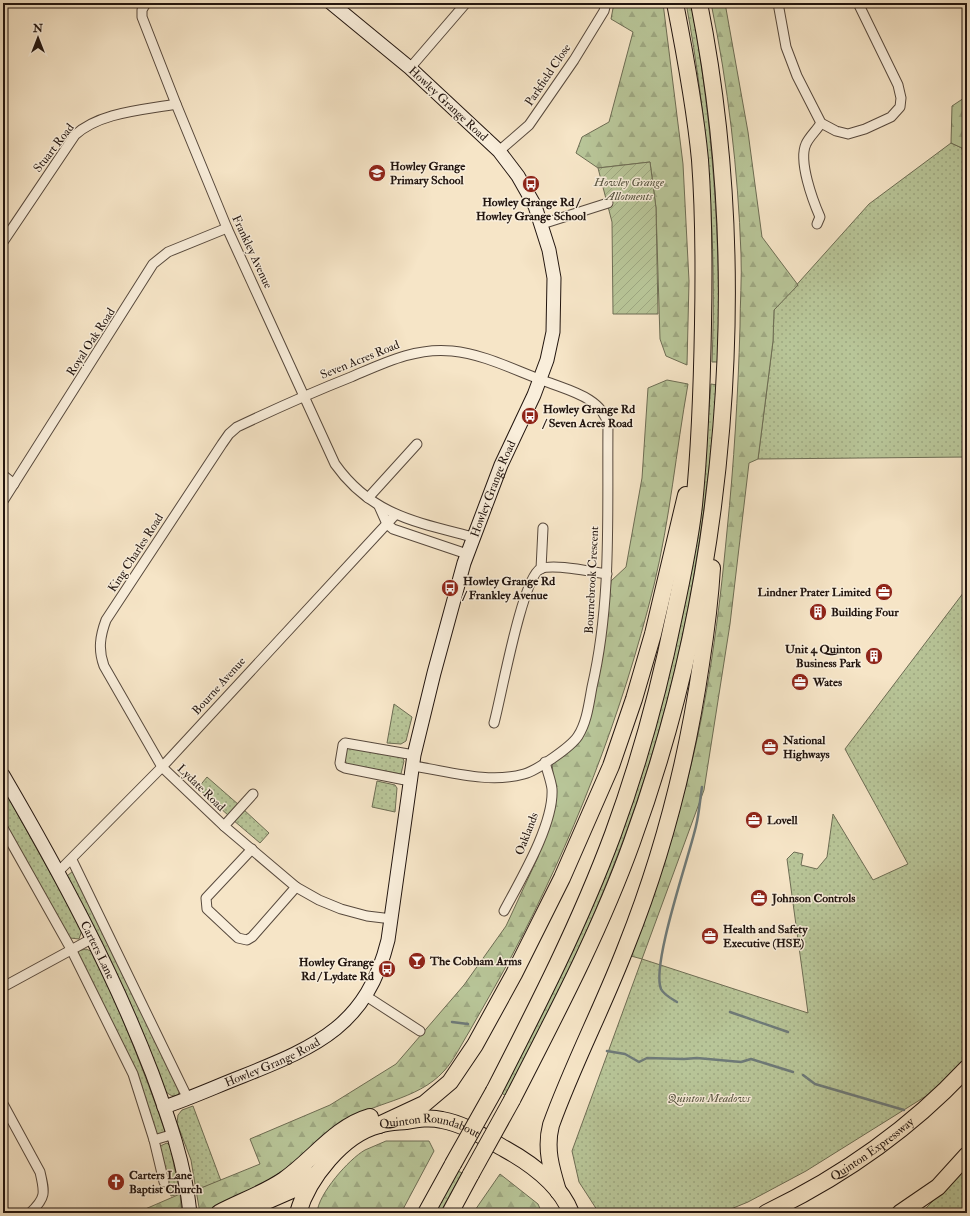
<svg xmlns="http://www.w3.org/2000/svg" width="970" height="1216" font-family="'IM FELL Double Pica',serif">
<style>
.grass{fill:url(#grass-dots);stroke:#6d6d54}
.forest{fill:url(#forest-firs);stroke:#6d6d54}
.garden{fill:url(#garden-furrows);stroke:#6d6d54}
.lines{fill:none;stroke-linecap:round;stroke-linejoin:round}
.stream{stroke:#6e7a79;stroke-width:2.5}
.street-casing{stroke:#57493d;stroke-width:11}
.secondary-casing{stroke:#22150f;stroke-width:15}
.highway-casing{stroke:#22150f;stroke-width:18}
.street{stroke:#f9eedb;stroke-width:9}
.secondary{stroke:#f9eedb;stroke-width:13}
.highway{stroke:#f6e5c7;stroke-width:16}
.highway-bridge-casing{stroke:#22150f;stroke-width:18;stroke-linecap:butt}
.highway-bridge{stroke:#f6e5c7;stroke-width:16}
.labels{text-anchor:middle;dominant-baseline:central;stroke-width:3;stroke-linejoin:round;paint-order:stroke}
.street-label{font-size:12px;fill:#22150f;stroke:#f9eedb}
.poi-label{font-size:12px;font-weight:bold;fill:#22150f;stroke:#f9eedb;text-anchor:start}
.park-label{font-size:12px;font-style:italic;fill:#56533f;stroke:#f9eedb}
</style>
<defs>
<pattern id="grass-dots" width="8" height="8" patternUnits="userSpaceOnUse"><rect width="8" height="8" fill="#b8c598"/><path d="M2 2h.1M6 6h.1" fill="none" stroke="#9ea882" stroke-width="1.8" stroke-linecap="round"/></pattern>
<pattern id="forest-firs" width="22" height="20" patternUnits="userSpaceOnUse"><rect width="22" height="20" fill="#b8c598"/><path d="M5 1l3.5 6h-7zM16 11l3.5 6h-7z" fill="#9ea882"/></pattern>
<pattern id="garden-furrows" width="10" height="10" patternUnits="userSpaceOnUse"><rect width="10" height="10" fill="#b8c598"/><path d="M-1 1l2-2M0 10L10 0M9 11l2-2" fill="none" stroke="#9ea882"/></pattern>
</defs>
<rect width="100%" height="100%" fill="#f6e5c7"/>
<filter id="stains"><feTurbulence type="fractalNoise" baseFrequency=".005" numOctaves="4"/><feColorMatrix values="0 0 0 0 .2 0 0 0 0 .09 0 0 0 0 .02 0 0 0 .5 -.17"/></filter>
<radialGradient id="worn" r=".72"><stop offset=".6" stop-color="#630" stop-opacity="0"/><stop offset="1" stop-color="#630" stop-opacity=".3"/></radialGradient>
<g class="grass">
<path d="M 686,3 L 691,3 C 713,122 721,241 718,362 L 712,362 C 717,242 708,121 686,3 Z"/>
<polygon points="951,143 962,148 967,176 967,457 758,459 773,341 774,310 869,204"/>
<path d="M 711,384 L 717,385 C 707,512 688,639 650,761 C 614,878 564,988 505,1095 L 501,1093 C 544,1013 583,932 615,848 L 703,482 Z"/>
<polygon points="967,588 967,1057 939,1088 806,1171 748,1202 721,1213 599,1213 579,1182 572,1151 642,959 808,1013 787,859 794,852 803,854 801,865 817,869 827,857 833,814 873,880 908,864 845,749"/>
<polygon points="394,704 412,717 406,741 401,744 387,743"/>
<polygon points="349,747 402,756 404,761 401,774 346,764 344,760 346,749"/>
<polygon points="207,777 239,805 229,816 198,788"/>
<polygon points="377,781 395,785 397,788 395,812 372,807"/>
<polygon points="3,788 82,930 79,939 70,938 3,819"/>
<polygon points="243,809 269,833 260,843 233,820"/>
<path d="M 73,871 L 180,1090 L 178,1095 C 171,1098 168,1093 163,1089 L 67,876 Z"/>
<path d="M 86,949 L 93,952 C 120,1011 144,1070 165,1131 L 163,1134 L 158,1134 L 155,1131 L 134,1068 L 78,955 L 78,951 Z"/>
<polygon points="193,1106 221,1181 196,1190 191,1160 177,1123 178,1115 182,1110"/>
<polygon points="167,1143 170,1146 180,1194 171,1196 160,1146"/>
<polygon points="967,1167 967,1213 920,1213 921,1213"/>
<polygon points="458,1171 462,1173 440,1213 434,1213"/>
</g>
<g class="forest">
<polygon points="614,3 663,3 683,164 689,281 687,365 666,356 660,339 656,208 650,162 598,168 576,153 582,137 609,122 633,32 611,19"/>
<path d="M 711,3 L 725,3 L 748,132 L 762,237 L 798,285 L 774,310 L 773,341 L 758,459 L 749,463 L 730,624 L 704,790 L 642,959 L 631,956 C 652,900 671,843 686,785 C 708,702 719,616 727,531 C 734,463 738,395 740,327 C 740,303 742,278 741,254 C 738,170 728,85 711,3 Z"/>
<polygon points="967,96 967,176 962,148 951,143 952,106"/>
<path d="M 667,380 L 688,384 C 676,451 670,519 654,585 C 622,715 572,843 509,961 C 496,985 482,1009 469,1032 C 461,1045 454,1060 444,1071 C 417,1101 372,1102 340,1124 C 317,1141 297,1162 272,1178 C 251,1192 226,1202 204,1213 L 200,1213 L 196,1190 L 260,1164 L 250,1139 L 330,1105 L 396,1064 L 464,985 L 506,926 L 538,857 L 555,797 L 552,762 L 585,728 L 601,665 L 611,581 L 626,567 L 642,478 L 648,388 Z"/>
<path d="M 386,1141 L 429,1141 L 434,1151 L 401,1213 L 317,1213 C 318,1194 349,1159 365,1150 C 372,1147 379,1144 386,1141 Z"/>
<polygon points="500,1174 538,1204 542,1213 473,1213"/>
<polygon points="180,1194 182,1213 136,1213"/>
</g>
<polygon class="garden" points="650,162 656,208 658,314 613,314 612,222 598,168"/>
<g class="lines">
<g class="stream">
<path d="M 677,1002 C 672,999 664,995 661,989 C 651,965 689,857 696,826 C 699,814 700,800 702,787"/>
<polyline points="730,1012 788,1032"/>
<polyline points="452,1022 468,1024"/>
<polyline points="607,1051 625,1054 639,1062 647,1058 684,1059 697,1058 741,1062 751,1059 793,1072"/>
<polyline points="803,1075 815,1084 904,1110"/>
</g>
<defs>
<g id="street">
<path d="M 146,3 L 142,10 L 142,17 L 176,104 L 227,228 L 335,464 C 371,515 416,522 473,537"/>
<polyline points="778,3 786,47 797,76 821,123 836,131 848,134 865,129 891,117 900,107 901,98 898,85 858,3"/>
<polyline points="410,68 466,3"/>
<polyline points="499,151 529,125 574,60 604,11 606,3"/>
<polyline points="542,224 608,203"/>
<path d="M 817,224 L 820,217 C 813,201 798,161 806,144 C 809,137 817,130 821,123"/>
<path d="M 3,242 L 75,135 C 100,112 144,110 176,104"/>
<polyline points="3,475 14,484"/>
<polyline points="368,498 417,444"/>
<polyline points="3,501 153,264 168,252 227,228"/>
<polyline points="379,506 387,524 393,529 467,554"/>
<polyline points="541,569 543,528"/>
<path d="M 494,723 C 501,698 522,579 540,569 C 553,563 592,572 607,574"/>
<polyline points="410,781 345,768 341,766 340,763 343,745 345,743 414,755"/>
<polyline points="224,826 253,794"/>
<polyline points="3,828 71,949 133,1074 154,1140"/>
<polyline points="252,849 206,898 207,909 238,938 247,940 252,937 296,887"/>
<polyline points="72,860 188,1099"/>
<polyline points="59,871 162,767 395,515"/>
<path d="M 504,911 C 521,879 554,824 552,789 C 551,780 547,771 545,762"/>
<path d="M 392,919 L 367,916 L 341,909 L 319,900 L 296,887 L 224,826 L 162,767 L 104,666 C 98,650 100,636 106,620 L 222,444 L 229,434 L 237,427 C 275,409 313,392 351,377 C 384,363 416,347 452,351 C 485,354 518,372 550,383 C 571,391 603,399 608,425 C 607,512 612,601 592,687 C 589,703 587,722 578,736 C 571,747 536,771 524,774 C 488,784 448,771 413,766"/>
<polyline points="3,987 93,938"/>
<polyline points="366,996 420,1031"/>
<path d="M 3,1104 L 40,1172 C 45,1193 46,1198 30,1213"/>
<polyline points="164,1182 154,1140 174,1134"/>
</g>
<g id="secondary">
<path id="s1" d="M 3,775 C 59,871 112,969 152,1073 C 169,1119 185,1164 190,1213"/>
<path id="s2" d="M 164,1107 C 191,1098 217,1086 243,1076 C 318,1046 367,1025 388,940 L 414,755 L 434,673 L 464,563 L 501,465 L 534,395 L 547,360 L 553,332 L 554,278 L 549,250 L 535,206 L 518,176 L 499,151 L 410,68 L 331,3"/>
</g>
<g id="highway">
<path d="M 494,1091 C 537,1007 580,923 613,834 C 639,763 659,690 674,616 C 682,579 690,542 694,505 C 700,445 702,384 703,324 C 704,269 704,214 700,160 C 695,107 685,54 675,3"/>
<path d="M 512,1100 C 555,1016 600,931 632,842 C 727,581 753,275 699,3"/>
<polyline points="379,1125 424,1104 450,1082 475,1045 514,974 562,878 611,766 634,699 653,634 686,495"/>
<path d="M 558,1191 C 551,1168 545,1148 551,1125 C 573,1064 603,1007 626,947 C 662,857 687,760 701,664 C 706,632 710,601 712,568"/>
<polyline points="244,1211 292,1190 314,1175"/>
<path d="M 219,1213 C 240,1202 265,1193 284,1180 C 313,1160 335,1127 370,1117"/>
<path id="s3" d="M 298,1213 C 308,1178 343,1134 379,1125 C 388,1122 397,1122 406,1121 C 418,1119 430,1117 442,1120 C 465,1124 485,1138 505,1149 C 532,1164 560,1184 571,1213"/>
<polyline points="426,1213 453,1164"/>
<polyline points="450,1213 471,1174"/>
<path id="s4" d="M 766,1213 C 841,1177 910,1129 967,1068"/>
<polyline points="900,1213 938,1187 967,1155"/>
</g>
</defs>
<use href="#street" class="street-casing"/>
<use href="#secondary" class="secondary-casing"/>
<use href="#highway" class="highway-casing"/>
<use href="#street" class="street"/>
<use href="#secondary" class="secondary"/>
<use href="#highway" class="highway"/>
<defs>
<g id="highway-bridge">
<polyline points="453,1164 494,1091"/>
<polyline points="471,1174 512,1100"/>
</g>
</defs>
<use href="#highway-bridge" class="highway-bridge-casing"/>
<use href="#highway-bridge" class="highway-bridge"/>
</g>
<defs>
<symbol id="school-disc" viewBox="-11 -11 22 22"><circle r="9.5" fill="#8f2418" stroke="#f9eedb"/><path d="M0-5L7-2L0 1L-7-2ZM-4 1L0 2.5L4 1V4Q0 6-4 4Z" fill="#fff"/></symbol>
<symbol id="bus-disc" viewBox="-11 -11 22 22"><circle r="9.5" fill="#8f2418" stroke="#f9eedb"/><path d="M-5-6H5V4H4V6H2V4H-2V6H-4V4H-5ZM-3.5-4V0h7V-4ZM-3.5 1.2v1.5H-2V1.2ZM2 1.2v1.5H3.5V1.2Z" fill="#fff"/></symbol>
<symbol id="office-disc" viewBox="-11 -11 22 22"><circle r="9.5" fill="#8f2418" stroke="#f9eedb"/><path d="M-6-3h4V-5.5h4V-3h4V5H-6ZM-1-4.5V-3h2v-1.5ZM-6 0V1H6V0Z" fill="#fff"/></symbol>
<symbol id="building-disc" viewBox="-11 -11 22 22"><circle r="9.5" fill="#8f2418" stroke="#f9eedb"/><path d="M-4-6H4V6H1V3H-1V6H-4ZM-2.5-4.3h1.7v1.8h-1.7ZM.8-4.3h1.7v1.8H.8ZM-2.5-1h1.7V.8h-1.7ZM.8-1h1.7V.8H.8Z" fill="#fff"/></symbol>
<symbol id="bar-disc" viewBox="-11 -11 22 22"><circle r="9.5" fill="#8f2418" stroke="#f9eedb"/><path d="M-6-5H6L.8 .8V4.5H3.5V6h-7V4.5H-.8V.8Z" fill="#fff"/></symbol>
<symbol id="church-disc" viewBox="-11 -11 22 22"><circle r="9.5" fill="#8f2418" stroke="#f9eedb"/><path d="M-1.2-6h2.4v3.5h3.3v2.4h-3.3V6h-2.4V-.1h-3.3v-2.4h3.3Z" fill="#fff"/></symbol>
</defs>
<g fill-rule="evenodd">
<use href="#school-disc" x="367" y="163" width="20" height="20"/>
<use href="#bus-disc" x="521" y="174" width="20" height="20"/>
<use href="#bus-disc" x="520" y="406" width="20" height="20"/>
<use href="#bus-disc" x="440" y="578" width="20" height="20"/>
<use href="#office-disc" x="874" y="582" width="20" height="20"/>
<use href="#building-disc" x="808" y="602" width="20" height="20"/>
<use href="#building-disc" x="864" y="646" width="20" height="20"/>
<use href="#office-disc" x="790" y="672" width="20" height="20"/>
<use href="#office-disc" x="760" y="737" width="20" height="20"/>
<use href="#office-disc" x="744" y="810" width="20" height="20"/>
<use href="#office-disc" x="749" y="888" width="20" height="20"/>
<use href="#office-disc" x="700" y="926" width="20" height="20"/>
<use href="#bar-disc" x="407" y="951" width="20" height="20"/>
<use href="#bus-disc" x="377" y="959" width="20" height="20"/>
<use href="#church-disc" x="106" y="1172" width="20" height="20"/>
</g>
<g class="labels">
<g class="street-label">
<text transform="translate(548 75) rotate(-56)">Parkfield Close</text>
<text transform="translate(448 104) rotate(43)">Howley Grange Road</text>
<text transform="translate(54 148) rotate(-52)">Stuart Road</text>
<text transform="translate(252 252) rotate(65)">Frankley Avenue</text>
<text transform="translate(91 342) rotate(-57)">Royal Oak Road</text>
<text transform="translate(360 360) rotate(-22)">Seven Acres Road</text>
<text stroke="none"><textPath href="#s2" startOffset="759">Howley Grange Road</textPath></text>
<text transform="translate(136 553) rotate(-57)">King Charles Road</text>
<text transform="translate(592 580) rotate(-87)">Bournebrook Crescent</text>
<text transform="translate(219 686) rotate(-48)">Bourne Avenue</text>
<text transform="translate(201 788) rotate(44)">Lydate Road</text>
<text transform="translate(527 834) rotate(-69)">Oaklands</text>
<text stroke="none"><textPath href="#s1" startOffset="199">Carters Lane</textPath></text>
<text stroke="none"><textPath href="#s2" startOffset="117">Howley Grange Road</textPath></text>
<text stroke="none"><textPath href="#s3" startOffset="176">Quinton Roundabout</textPath></text>
<text stroke="none"><textPath href="#s4" startOffset="124">Quinton Expressway</textPath></text>
</g>
<g class="poi-label">
<text x="390" y="166">Howley Grange<tspan x="390" dy="14">Primary School</tspan></text>
<text x="531" y="202" text-anchor="middle">Howley Grange Rd /<tspan x="531" dy="14">Howley Grange School</tspan></text>
<text x="543" y="409">Howley Grange Rd<tspan x="543" dy="14">/ Seven Acres Road</tspan></text>
<text x="463" y="581">Howley Grange Rd<tspan x="463" dy="14">/ Frankley Avenue</tspan></text>
<text x="871" y="592" text-anchor="end">Lindner Prater Limited</text>
<text x="831" y="612">Building Four</text>
<text x="861" y="649" text-anchor="end">Unit 4 Quinton<tspan x="861" dy="14">Business Park</tspan></text>
<text x="813" y="682">Wates</text>
<text x="783" y="740">National<tspan x="783" dy="14">Highways</tspan></text>
<text x="767" y="820">Lovell</text>
<text x="772" y="898">Johnson Controls</text>
<text x="723" y="929">Health and Safety<tspan x="723" dy="14">Executive (HSE)</tspan></text>
<text x="430" y="961">The Cobham Arms</text>
<text x="374" y="962" text-anchor="end">Howley Grange<tspan x="374" dy="14">Rd / Lydate Rd</tspan></text>
<text x="129" y="1175">Carters Lane<tspan x="129" dy="14">Baptist Church</tspan></text>
</g>
<g class="park-label">
<text x="629" y="182">Howley Grange<tspan x="629" dy="14">Allotments</tspan></text>
<text x="709" y="1098">Quinton Meadows</text>
</g>
</g>
<rect width="970" height="1216" fill="none" stroke="#f6e5c7" stroke-width="16"/>
<rect x="4" y="4" width="962" height="1208" fill="none" stroke="#22150f" stroke-width="2"/>
<rect x="8" y="8" width="954" height="1200" fill="none" stroke="#22150f"/>
<g transform="translate(38 38)" stroke="#f9eedb" stroke-width="3" paint-order="stroke">
<path d="M0-3L7 15L0 10L-7 15Z" fill="#22150f"/>
<text y="-6" font-size="11" font-weight="bold" text-anchor="middle" fill="#22150f">N</text>
</g>
<rect width="100%" height="100%" filter="url(#stains)"/>
<rect width="100%" height="100%" fill="url(#worn)"/>
</svg>
